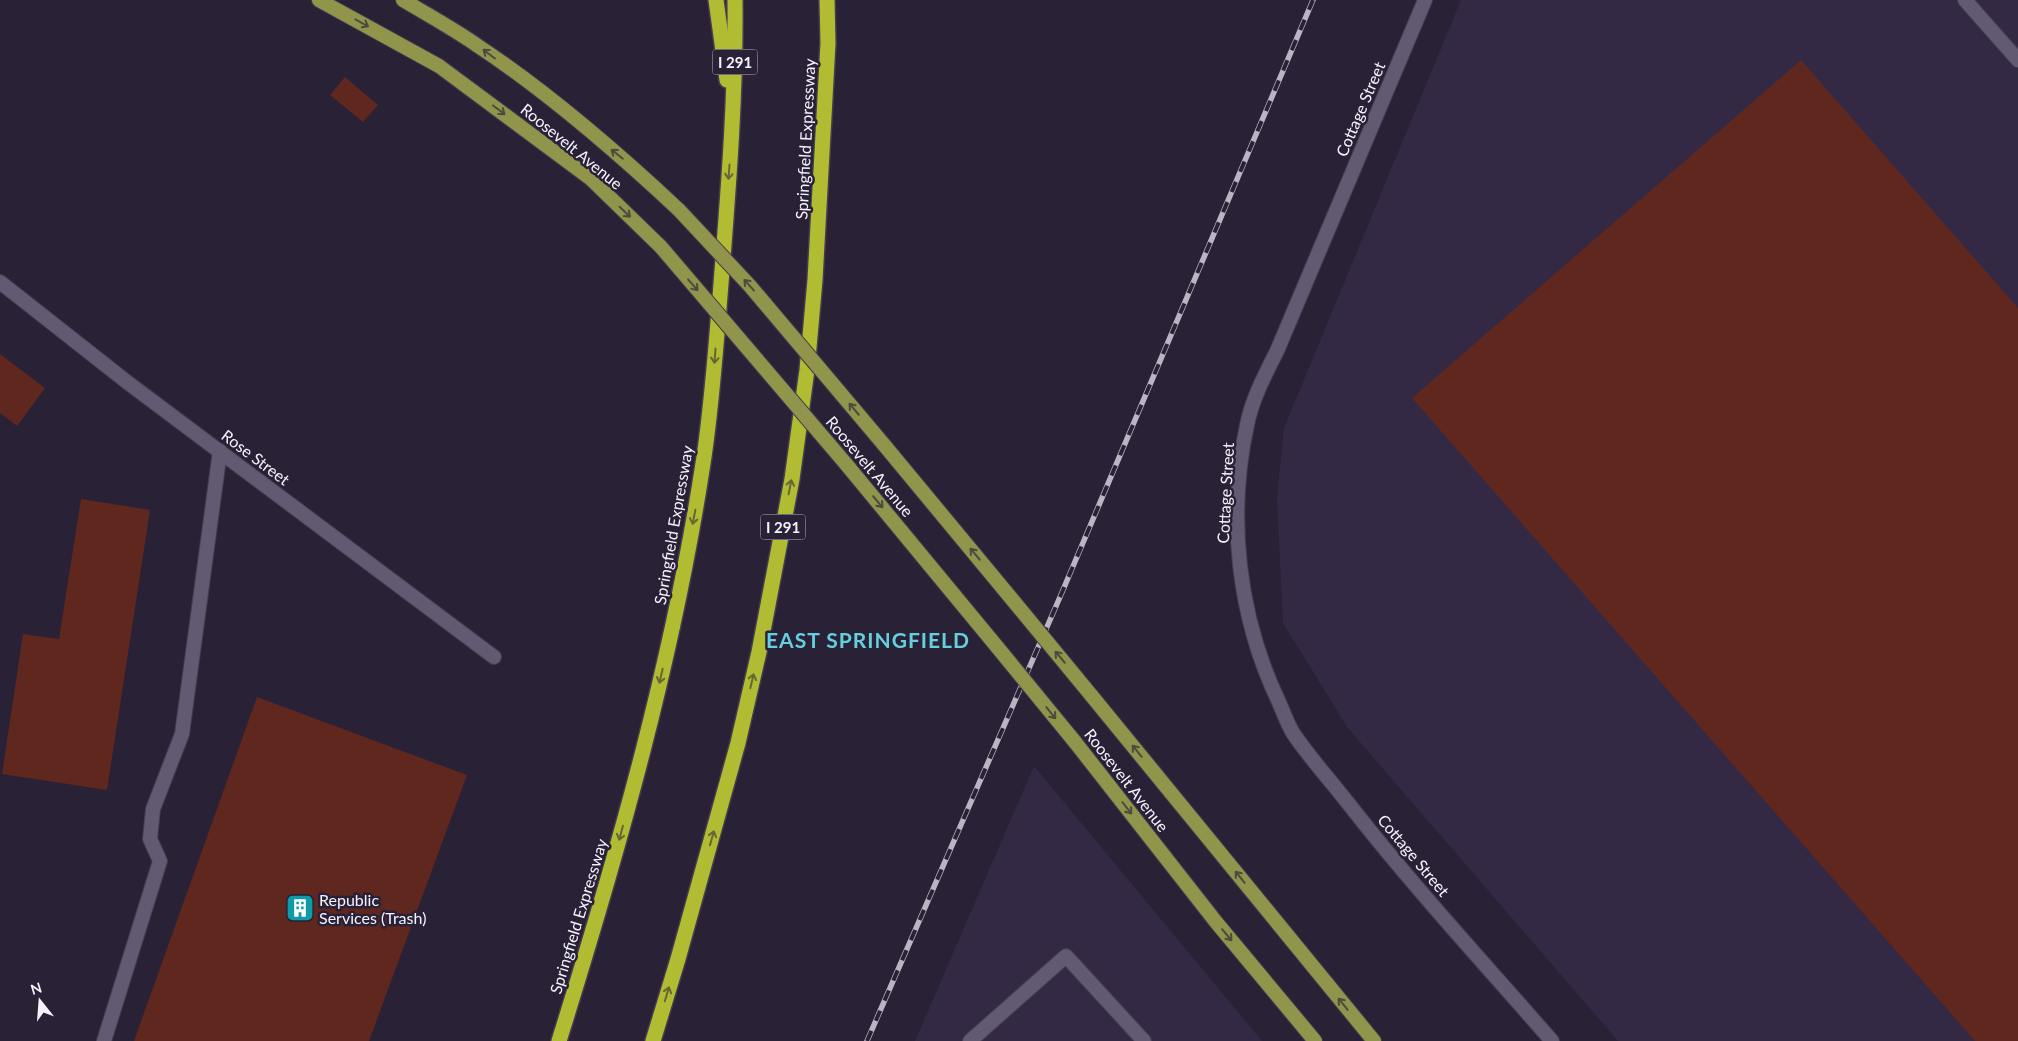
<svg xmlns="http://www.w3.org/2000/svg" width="2018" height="1041" font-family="Lato,sans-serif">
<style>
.built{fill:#332944}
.building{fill:#60271e}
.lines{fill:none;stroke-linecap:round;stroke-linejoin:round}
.service-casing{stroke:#433d4e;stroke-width:16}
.minor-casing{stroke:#433d4e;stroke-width:16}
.secondary-casing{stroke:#433d4e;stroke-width:16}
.primary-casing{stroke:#433d4e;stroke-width:16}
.motorway-casing{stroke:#433d4e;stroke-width:18}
.service{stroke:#625a72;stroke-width:14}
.minor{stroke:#625a72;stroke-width:14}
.secondary{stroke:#625a72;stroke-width:14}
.primary{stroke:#91954c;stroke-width:14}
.motorway{stroke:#b1bc33;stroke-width:15}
.rail-casing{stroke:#b9b5c3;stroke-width:5.5}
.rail{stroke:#292136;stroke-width:4;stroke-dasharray:11;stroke-linecap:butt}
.primary-bridge-casing{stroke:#433d4e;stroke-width:16;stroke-linecap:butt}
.primary-bridge{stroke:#91954c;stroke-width:14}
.oneway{stroke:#4d4a3e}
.oneway2{stroke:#666735}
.labels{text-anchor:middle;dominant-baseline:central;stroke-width:5;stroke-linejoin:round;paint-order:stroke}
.shield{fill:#292136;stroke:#b8b4c2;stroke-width:1}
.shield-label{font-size:15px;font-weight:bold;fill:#f6f3fe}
.street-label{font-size:16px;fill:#f6f3fe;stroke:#292136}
.poi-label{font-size:16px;fill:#f6f3fe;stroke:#292136;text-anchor:start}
.district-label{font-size:21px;font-weight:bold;letter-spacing:1px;fill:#65d0dd;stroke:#292136}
</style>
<rect width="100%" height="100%" fill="#292136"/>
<g class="built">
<polygon points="1461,0 2018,0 2018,1041 1618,1041 1347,727 1283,623 1277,498 1284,428"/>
<polygon points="1034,766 1262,1041 915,1041"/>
</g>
<g class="building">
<polygon points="1801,60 2018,308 2018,1041 1975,1041 1412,398"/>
<polygon points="345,77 378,105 363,122 330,95"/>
<polygon points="0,354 45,388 17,426 0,413"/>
<polygon points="81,499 150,510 107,790 2,774 23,634 59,639"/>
<polygon points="257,697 467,775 369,1041 134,1041"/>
</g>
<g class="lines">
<defs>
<g id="service">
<polyline points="1965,0 2018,60"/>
<polyline points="104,1041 160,861 150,839 153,809 182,734 220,451"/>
<polyline points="970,1041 1066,956 1144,1041"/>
</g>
<polyline id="minor" points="0,282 127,382 494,657"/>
<path id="secondary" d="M 1425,0 L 1277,351 C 1265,375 1252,399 1247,425 C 1227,516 1238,616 1278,700 C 1283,711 1287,723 1293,733 C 1309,757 1330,780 1348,803 C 1412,885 1483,962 1552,1041"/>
<g id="primary">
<polyline points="319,0 439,66 591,179 661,247"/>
<path d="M 403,0 C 428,15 454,29 478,46 C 549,93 617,152 679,210"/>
<polyline points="885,446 1006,592"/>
<polyline points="846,464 998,648"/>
<polyline points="1091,695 1374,1041"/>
<polyline points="1075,742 1216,922 1315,1041"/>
</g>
<g id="motorway">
<polyline points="716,0 727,80"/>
<path d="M 559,1041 C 619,849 674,656 704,457 C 713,396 717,333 722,271 C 729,181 736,91 735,0"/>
<polyline points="653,1041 678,959 738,743 759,652 792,479 807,370 815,280 828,43 827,0"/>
</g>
</defs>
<use href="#service" class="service-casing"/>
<use href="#minor" class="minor-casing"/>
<use href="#secondary" class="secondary-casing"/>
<use href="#primary" class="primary-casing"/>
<use href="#motorway" class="motorway-casing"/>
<use href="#service" class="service"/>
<use href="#minor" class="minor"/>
<use href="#secondary" class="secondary"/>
<use href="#primary" class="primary"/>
<use href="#motorway" class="motorway"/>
<defs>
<polyline id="rail" points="867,1041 1060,597 1313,0"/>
</defs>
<use href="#rail" class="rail-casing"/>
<use href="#rail" class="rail"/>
<defs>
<g id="primary-bridge">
<polyline points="679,210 750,286 885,446"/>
<polyline points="661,247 846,464"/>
<polyline points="1006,592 1091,695"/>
<polyline points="998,648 1075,742"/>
</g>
</defs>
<use href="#primary-bridge" class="primary-bridge-casing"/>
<use href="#primary-bridge" class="primary-bridge"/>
</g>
<defs><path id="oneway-shaft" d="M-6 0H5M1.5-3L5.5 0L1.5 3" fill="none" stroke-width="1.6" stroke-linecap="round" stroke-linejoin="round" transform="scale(1.25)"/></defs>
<g class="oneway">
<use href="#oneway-shaft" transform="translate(362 23) rotate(29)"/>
<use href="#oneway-shaft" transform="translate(489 54) rotate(-143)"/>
<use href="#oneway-shaft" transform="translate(499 110) rotate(37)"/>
<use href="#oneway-shaft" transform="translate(617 154) rotate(-141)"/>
<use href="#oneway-shaft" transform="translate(625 212) rotate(44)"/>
<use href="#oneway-shaft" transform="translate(693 285) rotate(49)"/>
<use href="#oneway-shaft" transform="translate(749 285) rotate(-132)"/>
<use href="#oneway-shaft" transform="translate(854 409) rotate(-130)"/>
<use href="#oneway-shaft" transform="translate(878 502) rotate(50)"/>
<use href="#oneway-shaft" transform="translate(975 554) rotate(-130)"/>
<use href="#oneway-shaft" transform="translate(1060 657) rotate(-130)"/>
<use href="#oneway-shaft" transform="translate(1051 713) rotate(51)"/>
<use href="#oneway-shaft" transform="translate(1137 751) rotate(-129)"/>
<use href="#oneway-shaft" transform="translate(1127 808) rotate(52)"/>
<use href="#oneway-shaft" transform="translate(1240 877) rotate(-129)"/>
<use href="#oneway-shaft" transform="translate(1227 935) rotate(50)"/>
<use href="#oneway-shaft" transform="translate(1343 1004) rotate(-129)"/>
</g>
<g class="oneway2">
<use href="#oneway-shaft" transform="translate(729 172) rotate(94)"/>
<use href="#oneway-shaft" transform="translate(715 356) rotate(94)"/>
<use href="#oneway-shaft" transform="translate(790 487) rotate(-79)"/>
<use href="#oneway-shaft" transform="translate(694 517) rotate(101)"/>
<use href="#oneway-shaft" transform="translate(661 676) rotate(103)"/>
<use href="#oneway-shaft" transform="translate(752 681) rotate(-77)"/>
<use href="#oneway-shaft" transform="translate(621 833) rotate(105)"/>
<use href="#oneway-shaft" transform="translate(712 838) rotate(-74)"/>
<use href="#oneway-shaft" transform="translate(667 994) rotate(-73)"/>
</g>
<defs>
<symbol id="building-square" viewBox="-11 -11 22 22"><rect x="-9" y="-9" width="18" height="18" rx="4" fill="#0f9aa8" stroke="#292136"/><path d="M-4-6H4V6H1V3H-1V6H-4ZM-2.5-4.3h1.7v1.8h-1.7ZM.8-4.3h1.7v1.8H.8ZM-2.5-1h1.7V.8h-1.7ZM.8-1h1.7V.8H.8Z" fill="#fff"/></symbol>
</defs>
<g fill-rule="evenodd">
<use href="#building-square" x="284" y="892" width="32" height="32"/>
</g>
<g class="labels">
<g class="shield">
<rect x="712.5" y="49.5" width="45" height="25" rx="4"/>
<rect x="760.5" y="514.5" width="45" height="25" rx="4"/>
</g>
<g class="shield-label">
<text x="735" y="62">I 291</text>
<text x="783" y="527">I 291</text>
</g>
<g class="street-label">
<text transform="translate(1360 109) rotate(-67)">Cottage Street</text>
<text transform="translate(805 139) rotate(-87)">Springfield Expressway</text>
<text transform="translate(572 146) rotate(39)">Roosevelt Avenue</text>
<text transform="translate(256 457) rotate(37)">Rose Street</text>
<text transform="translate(870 466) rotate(50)">Roosevelt Avenue</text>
<text transform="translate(1225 493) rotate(-87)">Cottage Street</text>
<text transform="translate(673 525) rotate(-80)">Springfield Expressway</text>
<text transform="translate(1127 780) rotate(52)">Roosevelt Avenue</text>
<text transform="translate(1414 855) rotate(50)">Cottage Street</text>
<text transform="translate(578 916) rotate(-73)">Springfield Expressway</text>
</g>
<g class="poi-label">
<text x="319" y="899">Republic<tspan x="319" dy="18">Services (Trash)</tspan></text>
</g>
<g class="district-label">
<text x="868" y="639">EAST SPRINGFIELD</text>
</g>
</g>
<g transform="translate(40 1001) rotate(343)" stroke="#292136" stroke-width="4" paint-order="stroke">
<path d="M0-4L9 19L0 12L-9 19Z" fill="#f6f3fe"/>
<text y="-8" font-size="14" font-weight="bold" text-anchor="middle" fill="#f6f3fe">N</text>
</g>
</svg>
